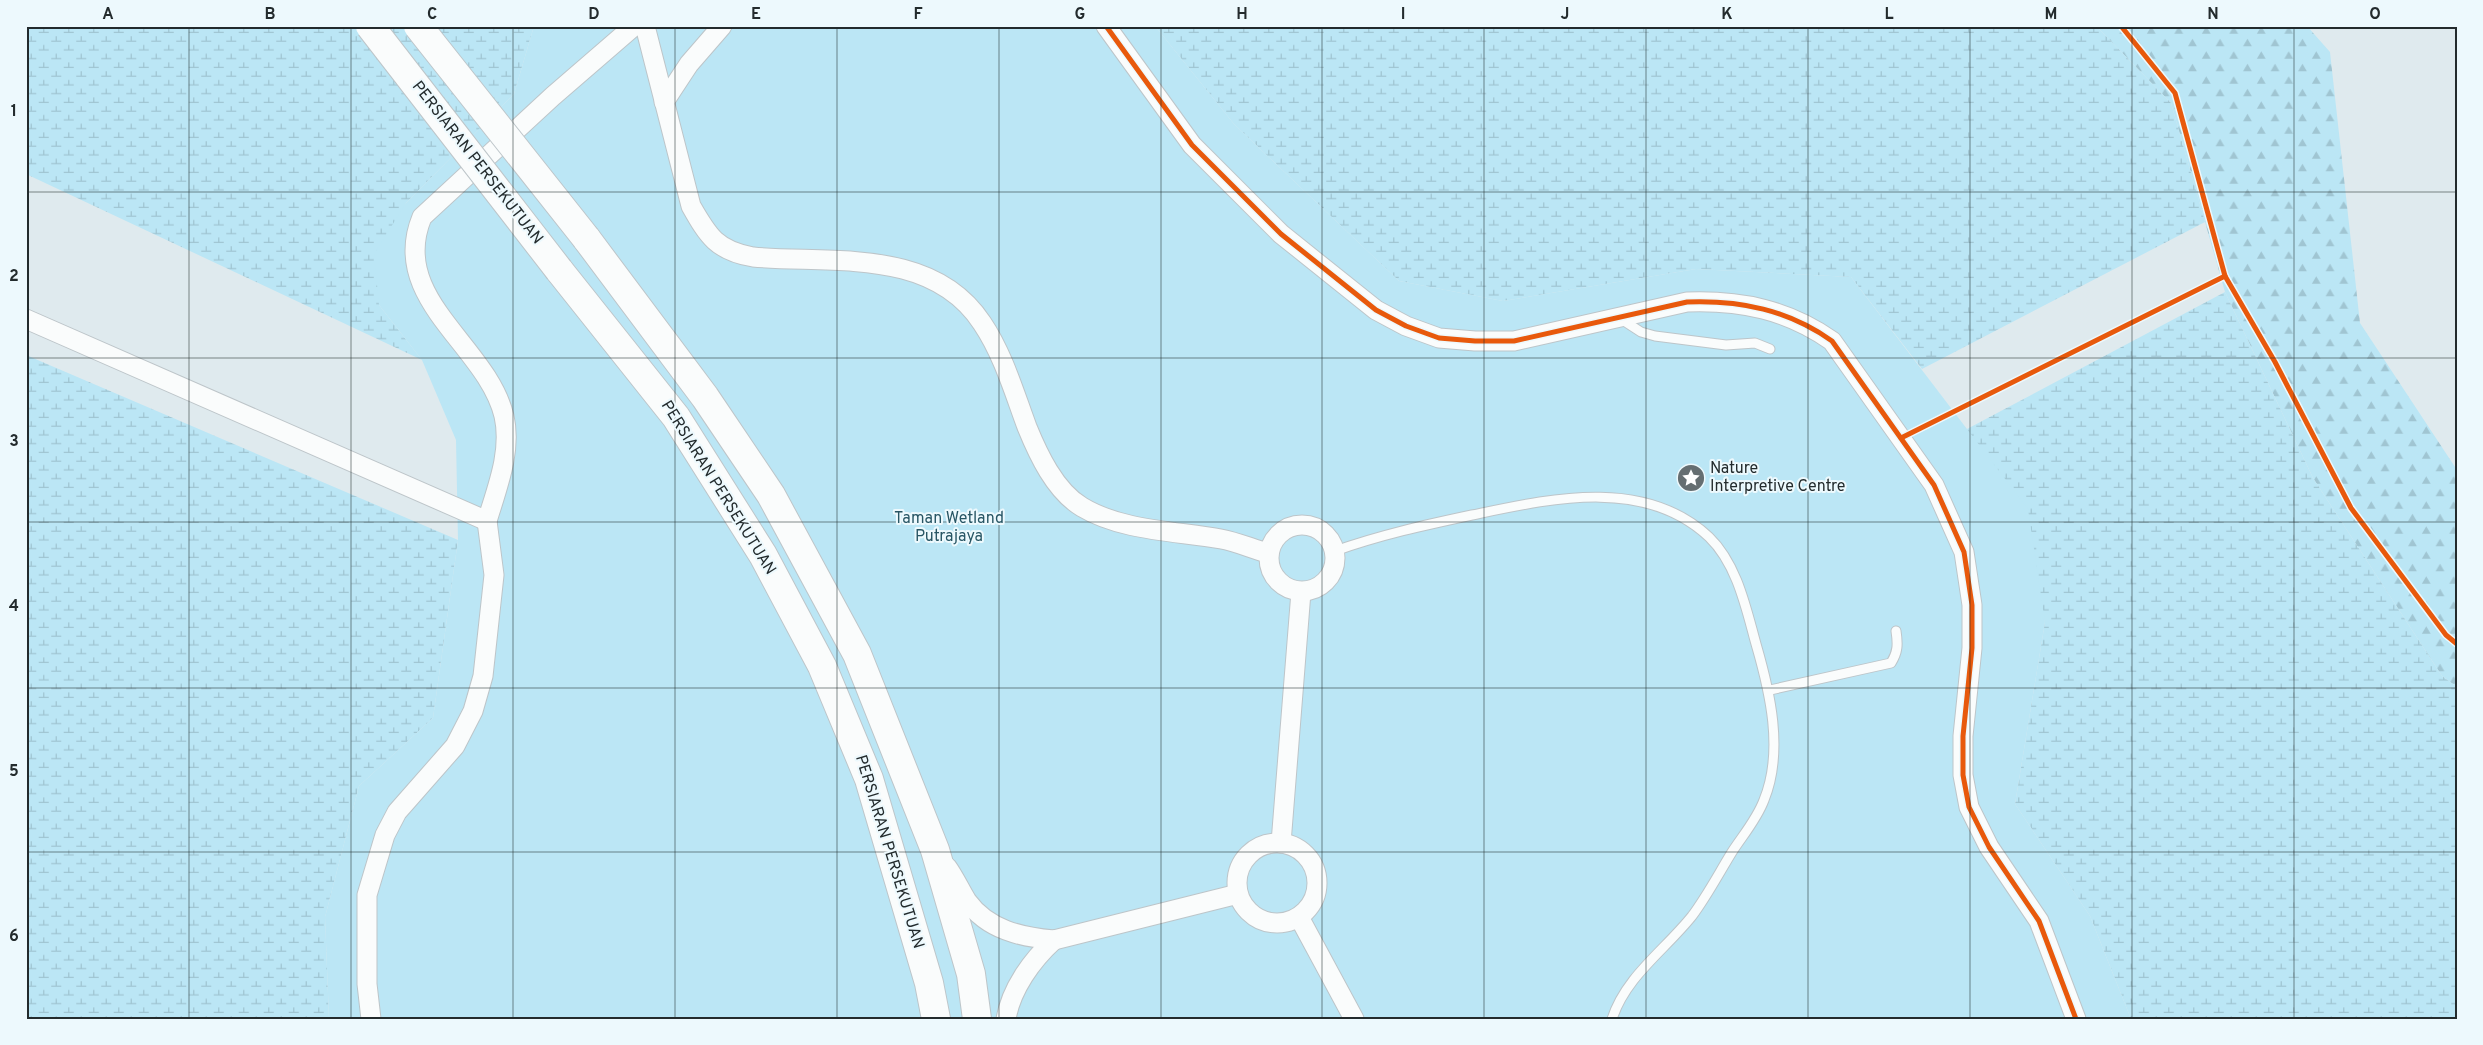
<svg xmlns="http://www.w3.org/2000/svg" width="2483" height="1045" font-family="Overpass,sans-serif">
<style>
.forest{fill:url(#forest-firs)}
.wetland{fill:url(#wetland-marsh)}
.park{fill:#bbe6f5}
.lines{fill:none;stroke-linecap:round;stroke-linejoin:round}
.lane-casing{stroke:#bdc5c9;stroke-width:11}
.street-casing{stroke:#bdc5c9;stroke-width:21}
.primary-casing{stroke:#bdc5c9;stroke-width:30}
.lane{stroke:#fafcfc;stroke-width:9}
.street{stroke:#fafcfc;stroke-width:19}
.primary{stroke:#fafcfc;stroke-width:28}
.primary-bridge-casing{stroke:#bdc5c9;stroke-width:30;stroke-linecap:butt}
.primary-bridge{stroke:#fafcfc;stroke-width:28}
.cycleway-casing{stroke:#edf9fd;stroke-width:8}
.cycleway{stroke:#e8590c;stroke-width:5}
.grid{fill:none;stroke:#232b2d;stroke-width:1;stroke-opacity:0.55}
.labels{text-anchor:middle;dominant-baseline:central;stroke-width:4;stroke-linejoin:round;paint-order:stroke}
.street-label{font-size:16px;fill:#232b2d;stroke:#edf9fd}
.poi-label{font-size:16px;fill:#232b2d;stroke:#edf9fd;text-anchor:start}
.park-label{font-size:16px;fill:#275564;stroke:#edf9fd}
.neatline{fill:none;stroke:#232b2d;stroke-width:2}
.grid-label{font-size:16px;text-anchor:middle;font-weight:bold;fill:#232b2d}
</style>
<defs>
<pattern id="forest-firs" width="22" height="20" patternUnits="userSpaceOnUse" patternTransform="scale(1.25)"><rect width="22" height="20" fill="#bbe6f5"/><path d="M5 1l3.5 6h-7zM16 11l3.5 6h-7z" fill="#a0c5d2"/></pattern>
<pattern id="wetland-marsh" width="20" height="14" patternUnits="userSpaceOnUse" patternTransform="scale(1.25)"><rect width="20" height="14" fill="#bbe6f5"/><path d="M1 5h8M5 5V1M11 12h8M15 12V8" fill="none" stroke="#a0c5d2"/></pattern>
</defs>
<rect width="100%" height="100%" fill="#dfeaee"/>
<polygon class="forest" points="2096,26 2307,26 2330,52 2360,323 2457,470 2457,687 2442,676 2313,478 2225,292 2171,103"/>
<g class="wetland">
<polygon points="26,26 534,26 514,94 406,203 379,305 422,360 26,174"/>
<polygon points="1155,26 2096,26 2171,103 2205,222 1922,369 1851,277 1696,269 1503,301 1399,281 1234,124"/>
<polygon points="2225,292 2313,478 2442,676 2457,687 2457,1019 2131,1019 2090,916 2015,804 2045,622 1967,429"/>
<polygon points="26,355 458,540 433,718 359,786 325,917 329,1019 26,1019"/>
</g>
<polygon class="park" points="534,26 1155,26 1234,124 1399,281 1503,301 1696,269 1851,277 2028,509 2045,622 2015,804 2090,916 2131,1019 329,1019 325,917 359,786 433,718 458,540 456,440 422,360 379,305 374,254 406,203 514,94"/>
<g class="lines">
<defs>
<g id="lane">
<polyline points="1621,319 1641,332 1655,336 1726,345 1755,343 1770,349"/>
<path d="M 1335,551 C 1380,535 1425,525 1472,515 C 1549,499 1644,476 1709,537 C 1737,564 1746,608 1756,644 C 1770,692 1784,751 1764,800 C 1757,819 1743,835 1732,852 C 1719,873 1707,896 1692,916 C 1665,950 1626,976 1612,1019"/>
<path d="M 1770,690 L 1891,663 C 1898,652 1898,644 1896,631"/>
</g>
<g id="street">
<path d="M 645,26 L 691,206 C 708,236 717,251 753,257 C 831,264 932,247 982,323 C 1003,354 1014,392 1027,427 C 1038,454 1055,491 1082,507 C 1122,531 1176,531 1221,539 C 1237,542 1253,549 1268,553"/>
<path d="M 1106,26 L 1192,145 L 1281,234 L 1376,310 L 1406,326 L 1439,338 L 1475,341 L 1514,341 L 1687,302 C 1741,300 1788,310 1832,341 L 1934,485 L 1964,552 L 1972,605 L 1972,648 L 1963,736 L 1963,775 L 1969,807 L 1989,847 L 2039,921 L 2076,1019"/>
<polyline points="664,102 689,64 722,26"/>
<path d="M 26,319 L 487,521 C 497,488 512,451 504,416 C 487,345 388,299 422,217 L 553,96 L 634,26"/>
<circle cx="1302" cy="558" r="33"/>
<polyline points="1281,843 1301,592"/>
<circle cx="1277" cy="883" r="40"/>
<path d="M 947,867 C 955,878 960,890 967,901 C 988,930 1021,937 1054,940 L 1238,894"/>
<polyline points="1299,917 1354,1019"/>
<polyline points="371,1019 367,984 367,895 385,835 397,812 455,746 473,711 483,676 494,575 487,521"/>
<path d="M 1006,1019 C 1011,989 1032,960 1054,940"/>
</g>
<g id="primary">
<polyline points="586,238 705,397 771,495 857,654 935,850 971,974 977,1019"/>
<polyline points="559,270 676,417 763,555 822,666 869,779 929,983 936,1019"/>
</g>
</defs>
<use href="#lane" class="lane-casing"/>
<use href="#street" class="street-casing"/>
<use href="#primary" class="primary-casing"/>
<use href="#lane" class="lane"/>
<use href="#street" class="street"/>
<use href="#primary" class="primary"/>
<defs>
<g id="primary-bridge">
<polyline points="370,26 559,270"/>
<polyline points="418,26 586,238"/>
</g>
</defs>
<use href="#primary-bridge" class="primary-bridge-casing"/>
<use href="#primary-bridge" class="primary-bridge"/>
<defs>
<g id="cycleway">
<path d="M 1106,26 L 1192,145 L 1281,234 L 1376,310 L 1406,326 L 1439,338 L 1475,341 L 1514,341 L 1687,302 C 1741,300 1788,310 1832,341 L 1934,485 L 1964,552 L 1972,605 L 1972,648 L 1963,736 L 1963,775 L 1969,807 L 1989,847 L 2039,921 L 2076,1019"/>
<polyline points="2121,26 2175,93 2225,276"/>
<polyline points="1901,438 2225,276 2275,362 2351,508 2446,635 2457,644"/>
</g>
</defs>
<use href="#cycleway" class="cycleway-casing"/>
<use href="#cycleway" class="cycleway"/>
</g>
<path class="grid" d="M 189,26 L 189,1019M 351,26 L 351,1019M 513,26 L 513,1019M 675,26 L 675,1019M 837,26 L 837,1019M 999,26 L 999,1019M 1161,26 L 1161,1019M 1322,26 L 1322,1019M 1484,26 L 1484,1019M 1646,26 L 1646,1019M 1808,26 L 1808,1019M 1970,26 L 1970,1019M 2132,26 L 2132,1019M 2294,26 L 2294,1019M 26,192 L 2457,192M 26,358 L 2457,358M 26,522 L 2457,522M 26,688 L 2457,688M 26,852 L 2457,852"/>
<defs>
<symbol id="sight-disc" viewBox="-11 -11 22 22"><circle r="9.5" fill="#656e71" stroke="#edf9fd"/><path d="M0-6L1.8-2.2L6-1.7L2.9 1.2L3.7 5.4L0 3.3L-3.7 5.4L-2.9 1.2L-6-1.7L-1.8-2.2Z" fill="#fff"/></symbol>
</defs>
<g fill-rule="evenodd">
<use href="#sight-disc" x="1675" y="462" width="32" height="32"/>
</g>
<g class="labels">
<g class="street-label">
<text transform="translate(477 163) rotate(52)">PERSIARAN PERSEKUTUAN</text>
<text transform="translate(718 488) rotate(58)">PERSIARAN PERSEKUTUAN</text>
<text transform="translate(889 852) rotate(73)">PERSIARAN PERSEKUTUAN</text>
</g>
<g class="poi-label">
<text x="1710" y="469">Nature<tspan x="1710" dy="18">Interpretive Centre</tspan></text>
</g>
<g class="park-label">
<text x="949" y="519">Taman Wetland<tspan x="949" dy="18">Putrajaya</tspan></text>
</g>
</g>
<rect width="2483" height="1045" fill="none" stroke="#edf9fd" stroke-width="55"/>
<rect x="28" y="28" width="2428" height="990" class="neatline"/>
<g class="grid-label">
<text x="108" y="19">A</text>
<text x="270" y="19">B</text>
<text x="432" y="19">C</text>
<text x="594" y="19">D</text>
<text x="756" y="19">E</text>
<text x="918" y="19">F</text>
<text x="1080" y="19">G</text>
<text x="1242" y="19">H</text>
<text x="1403" y="19">I</text>
<text x="1565" y="19">J</text>
<text x="1727" y="19">K</text>
<text x="1889" y="19">L</text>
<text x="2051" y="19">M</text>
<text x="2213" y="19">N</text>
<text x="2375" y="19">O</text>
<text x="14" y="116">1</text>
<text x="14" y="281">2</text>
<text x="14" y="446">3</text>
<text x="14" y="611">4</text>
<text x="14" y="776">5</text>
<text x="14" y="941">6</text>
</g>
</svg>
